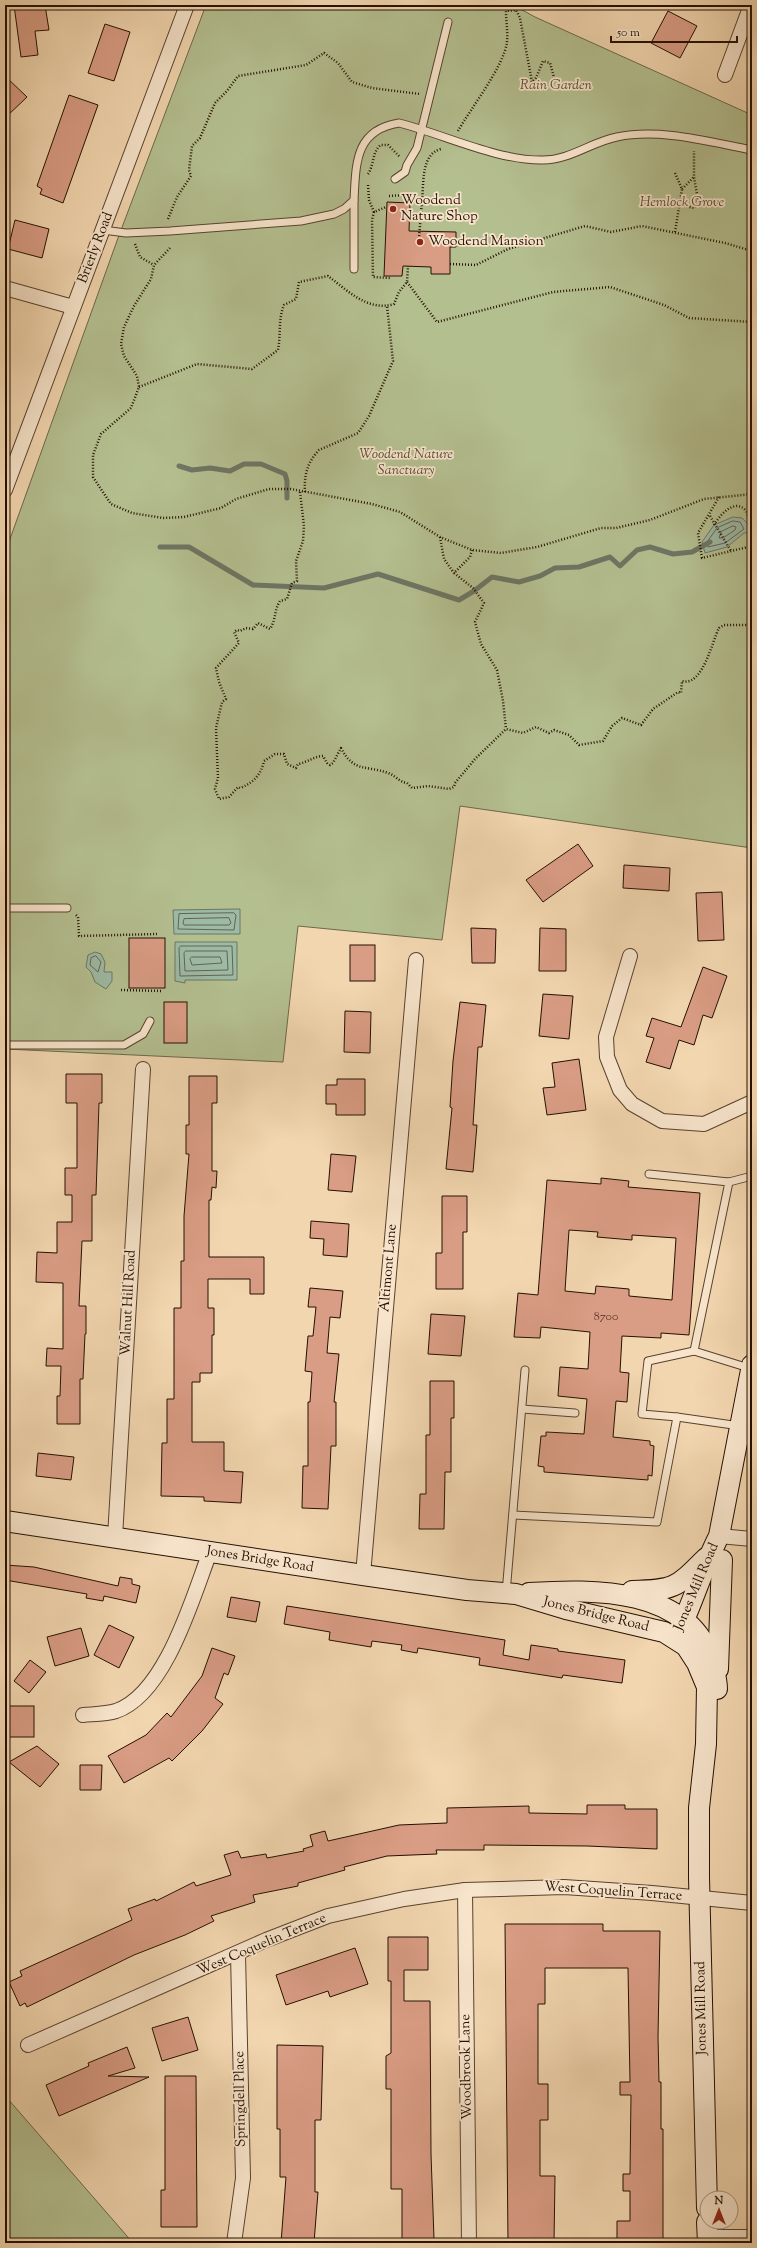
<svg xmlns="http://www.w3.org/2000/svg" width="757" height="2248" font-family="'Sorts Mill Goudy',serif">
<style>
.green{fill:#b4bf90;stroke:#6c684a}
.water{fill:#9dbaa5;stroke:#6d7664}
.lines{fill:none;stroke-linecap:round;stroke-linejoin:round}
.shore{stroke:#616554;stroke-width:1}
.stream{stroke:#6d7664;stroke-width:5}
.building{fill:#d99c84;stroke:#251003;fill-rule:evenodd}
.lane-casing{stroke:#58422e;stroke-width:9}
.street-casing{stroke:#58422e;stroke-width:16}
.secondary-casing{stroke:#251003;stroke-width:22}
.path{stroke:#251003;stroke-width:2.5;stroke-dasharray:1 2;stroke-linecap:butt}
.lane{stroke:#f7e4cb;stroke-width:7}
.street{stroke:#f7e4cb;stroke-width:14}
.secondary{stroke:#f7e4cb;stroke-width:20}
.poi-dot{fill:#8f2418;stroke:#f7e4cb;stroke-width:1.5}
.labels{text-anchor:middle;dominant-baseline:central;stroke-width:3.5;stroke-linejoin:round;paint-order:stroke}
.number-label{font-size:12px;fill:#523323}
.park-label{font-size:14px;font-style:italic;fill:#574d34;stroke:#f7e4cb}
.poi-label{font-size:14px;fill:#251003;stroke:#f7e4cb;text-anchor:start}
.street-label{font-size:14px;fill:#251003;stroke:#f7e4cb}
</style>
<rect width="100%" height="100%" fill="#f2d6af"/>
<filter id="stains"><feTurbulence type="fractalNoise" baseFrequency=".005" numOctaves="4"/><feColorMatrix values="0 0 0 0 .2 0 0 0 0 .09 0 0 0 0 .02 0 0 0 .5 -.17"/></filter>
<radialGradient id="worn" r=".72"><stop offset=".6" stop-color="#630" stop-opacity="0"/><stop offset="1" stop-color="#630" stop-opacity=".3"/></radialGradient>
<g class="green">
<polygon points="206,5 513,5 535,17 752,115 752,848 460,806 442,940 298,926 283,1062 5,1049 5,563 10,539 118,238"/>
<polygon points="5,2092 8,2099 133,2243 5,2243"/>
</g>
<g class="water">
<polygon points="733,517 742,518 747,523 752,522 752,532 744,533 727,547 705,553 702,542 714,525"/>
<polygon points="240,909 240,934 174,934 173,910"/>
<polygon points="175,942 237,942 237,980 185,980 185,983 175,981"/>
<polygon points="95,952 101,954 105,962 104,972 112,972 112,981 106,989 95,982 91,972 86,967 88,955"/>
</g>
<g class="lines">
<g class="shore">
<polygon points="733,521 740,522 744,529 725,543 708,547 707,542 717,528"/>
<polygon points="733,526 736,527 735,530 723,538 719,538 721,532"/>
<polygon points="234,913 236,915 234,930 178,929 179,914"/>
<polygon points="229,918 231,923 229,925 184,925 183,923 184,919"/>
<polygon points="181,946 232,946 233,975 180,976 179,948"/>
<polygon points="186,951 227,951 228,970 185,971 184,953"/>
<polygon points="96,956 101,962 98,972 90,965 91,958"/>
<polygon points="192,957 220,957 222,963 192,965 190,959"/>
</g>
<g class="stream">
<polyline points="179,466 192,470 210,468 230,471 244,464 261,464 285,474 287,481 287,498"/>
<polyline points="160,547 189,547 253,585 324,588 378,574 459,600 474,591 492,577 519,582 540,576 555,568 579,567 610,557 620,566 637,550 650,547 673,554 692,552 710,542"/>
</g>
</g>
<g class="building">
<polygon points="14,5 45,5 49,30 35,31 38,55 21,57"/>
<polygon points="668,11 697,26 680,58 651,43"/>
<polygon points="105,24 130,32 114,81 88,73"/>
<polygon points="5,76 27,97 5,118"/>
<polygon points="69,95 98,105 63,203 40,194 42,189 37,186"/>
<polygon points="387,202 410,203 409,231 456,232 456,247 450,247 450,274 431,274 431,267 403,266 402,276 384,276"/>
<polygon points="15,220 49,229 42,258 8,249"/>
<polygon points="578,844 593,866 543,902 526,880"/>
<polygon points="624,865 670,868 669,891 623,888"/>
<polygon points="722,892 724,940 698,941 696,893"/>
<polygon points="471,928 496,929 495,963 472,963"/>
<polygon points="540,928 566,929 566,971 539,971"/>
<rect x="129" y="938" width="36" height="50"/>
<rect x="350" y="945" width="25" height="36"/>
<polygon points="703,967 727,976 712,1018 703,1015 694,1045 679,1040 670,1069 646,1062 654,1038 646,1036 652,1018 681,1027"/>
<polygon points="543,994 573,996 569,1039 539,1036"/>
<rect x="164" y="1002" width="23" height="41"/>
<polygon points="460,1002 486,1005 482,1047 478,1047 473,1125 477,1125 473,1172 446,1169 452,1108 450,1107 453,1061"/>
<polygon points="345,1011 371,1012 370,1053 344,1052"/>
<polygon points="579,1059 586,1110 547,1115 543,1088 555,1087 552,1063"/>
<polygon points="66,1074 102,1074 102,1103 99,1103 96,1195 92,1195 92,1241 82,1241 79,1306 86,1306 86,1334 85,1334 83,1379 80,1379 80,1424 57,1424 57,1396 60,1396 61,1366 46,1366 47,1348 63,1349 63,1283 36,1282 37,1252 57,1253 57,1222 72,1222 72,1195 65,1195 65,1168 77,1168 77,1103 66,1103"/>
<polygon points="189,1076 217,1076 217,1103 212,1103 212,1171 217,1171 216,1188 212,1187 211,1200 209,1200 209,1257 264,1257 264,1294 250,1294 250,1279 208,1279 208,1308 214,1308 214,1335 212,1335 212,1373 200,1373 200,1382 192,1382 192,1442 224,1442 224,1471 243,1472 241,1503 204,1501 204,1497 161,1496 162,1443 167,1443 167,1399 174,1399 174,1308 181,1308 181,1261 184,1261 184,1216 189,1154 186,1154 186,1125 189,1125"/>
<polygon points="337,1079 365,1079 365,1115 336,1115 336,1104 326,1104 326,1085 337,1085"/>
<polygon points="331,1154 356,1156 352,1192 328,1190"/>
<path d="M 601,1178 L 629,1181 L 628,1187 L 700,1193 L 689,1335 L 661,1333 L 661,1338 L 622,1336 L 620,1372 L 629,1373 L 627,1402 L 616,1401 L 613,1437 L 650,1441 L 650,1445 L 654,1446 L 652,1476 L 648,1475 L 648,1480 L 544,1472 L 544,1467 L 538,1466 L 541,1436 L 546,1436 L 546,1432 L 584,1434 L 587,1399 L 558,1396 L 560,1367 L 588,1369 L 590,1332 L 541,1327 L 540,1338 L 514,1337 L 518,1293 L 538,1295 L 547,1180 L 601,1184 ZM 569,1230 L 598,1232 L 597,1237 L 632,1240 L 632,1235 L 676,1238 L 672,1300 L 629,1296 L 629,1289 L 596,1286 L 595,1294 L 565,1291 Z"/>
<polygon points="442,1196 467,1196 467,1232 463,1232 463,1289 436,1289 436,1253 442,1253"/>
<polygon points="311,1221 349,1224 347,1257 323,1255 324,1239 310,1238"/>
<polygon points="310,1288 343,1291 340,1318 330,1317 327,1353 339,1354 334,1402 336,1402 336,1446 331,1446 328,1509 302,1508 303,1466 308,1466 308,1402 310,1402 312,1372 305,1371 308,1336 313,1336 316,1307 308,1307"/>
<polygon points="431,1314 465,1316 461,1356 428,1354"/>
<polygon points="430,1381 454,1381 454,1418 451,1418 451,1472 445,1472 444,1529 419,1529 420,1494 426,1494 426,1435 430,1435"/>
<polygon points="38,1453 74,1457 71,1480 36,1476"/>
<polygon points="5,1565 34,1567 118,1586 120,1577 132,1579 132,1584 140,1586 136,1603 104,1596 103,1601 86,1598 87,1594 5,1580"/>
<polygon points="231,1597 260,1602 256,1622 227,1617"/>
<polygon points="287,1606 505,1640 503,1655 529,1660 531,1645 558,1649 558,1651 625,1660 622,1683 563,1675 562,1678 479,1665 480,1658 418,1648 417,1653 401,1650 402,1645 372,1641 371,1647 329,1640 330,1632 284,1624"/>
<polygon points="109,1625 134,1637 119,1668 94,1655"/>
<polygon points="81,1628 89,1656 55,1666 47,1637"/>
<polygon points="212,1648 235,1656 228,1675 224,1673 215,1698 223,1704 202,1731 172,1761 169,1758 124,1783 108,1756 146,1735 167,1713 171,1717 202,1676"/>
<polygon points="30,1660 46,1672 29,1693 14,1681"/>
<rect x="7" y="1706" width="27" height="31"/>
<polygon points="37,1746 59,1764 40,1787 9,1762"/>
<polygon points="80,1765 102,1765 101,1790 80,1790"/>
<polygon points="587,1805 625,1805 625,1809 657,1809 657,1849 587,1846 484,1845 484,1850 436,1850 437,1854 387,1856 344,1867 345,1870 298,1883 298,1886 253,1895 255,1902 211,1916 214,1921 185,1935 134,1955 27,2007 25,2003 20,2006 9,1982 22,1976 20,1971 132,1920 128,1909 155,1899 156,1901 194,1882 196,1886 231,1875 224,1855 238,1851 241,1858 266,1854 267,1858 304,1851 303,1849 313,1846 310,1835 325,1831 328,1841 399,1825 447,1823 447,1808 529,1806 529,1813 587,1814"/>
<polygon points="505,1924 603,1924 603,1931 660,1931 658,2037 659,2082 661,2082 661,2129 663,2129 663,2243 617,2243 617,2221 630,2221 630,2191 623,2191 623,2174 630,2174 631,2095 620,2095 620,2082 630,2082 628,1968 545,1968 545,2004 538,2004 538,2084 548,2084 548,2120 540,2120 540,2176 555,2176 554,2243 508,2243"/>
<polygon points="388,1937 428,1937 428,1970 404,1970 404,2001 430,2001 431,2154 434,2239 402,2239 402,2189 391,2189 391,2089 386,2089 386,2056 391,2053 391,1981 388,1981"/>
<polygon points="355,1948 368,1984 330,1997 328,1991 286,2005 276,1975"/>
<polygon points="188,2017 198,2050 162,2061 152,2028"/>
<polygon points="277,2045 323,2046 321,2120 315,2120 315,2192 318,2192 314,2243 281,2243 286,2177 280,2177 280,2129 277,2129"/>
<polygon points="127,2047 135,2068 108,2076 149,2077 59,2116 46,2085 89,2066 88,2063"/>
<polygon points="165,2076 196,2076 197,2227 161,2227 161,2190 165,2190"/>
</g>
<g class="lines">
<defs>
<g id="lane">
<polyline points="395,179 405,172 407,165 417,148 448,22"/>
<polyline points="354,200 354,269"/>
<path d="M 103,230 L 126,233 L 170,231 L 301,221 L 334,214 L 344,209 L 354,200 C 356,163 355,130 399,123 C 443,134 498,161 543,160 C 570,160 591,142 617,137 C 660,128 709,142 752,150"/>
<polyline points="5,908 67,908"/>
<polyline points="5,1045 124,1045 143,1034 150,1021"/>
<polyline points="649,1174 729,1182 694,1351"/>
<polyline points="729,1182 752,1176"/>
<polyline points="522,1409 575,1413"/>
<polyline points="677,1417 740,1426"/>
<polyline points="513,1515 657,1522 677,1417 642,1414 648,1361 694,1351 749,1368"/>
<polyline points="506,1593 525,1370"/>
</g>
<g id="street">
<polyline points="725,75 751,5"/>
<polyline points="5,288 73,307"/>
<polyline points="5,490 187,5"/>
<polyline points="630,956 606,1037 607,1057 620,1090 632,1104 662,1121 704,1124 752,1102"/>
<polyline points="719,1536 752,1539"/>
<polyline points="115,1537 143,1069"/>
<polyline points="363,1575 416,960"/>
<path d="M 83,1715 C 94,1714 106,1714 116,1711 C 166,1694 193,1596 210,1552"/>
<polyline points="465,1890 469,2243"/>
<polyline points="28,2045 266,1940 328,1916 404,1899 465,1890 564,1887 652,1893 752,1903"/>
<polyline points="708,2237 752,2237"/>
<polyline points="234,2243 243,2178 238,1954"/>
</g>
<g id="secondary">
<polyline points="5,1521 363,1575 467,1590 516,1594 566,1609 664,1632 686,1646 697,1663 707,1687 706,1744 699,1808 699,1877 707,2208"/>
<path d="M 632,1591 C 675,1590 676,1588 706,1558"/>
<path d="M 529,1593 C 593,1589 689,1587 712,1662 C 714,1671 717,1679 717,1689"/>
<path d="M 679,1631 C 694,1600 703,1567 719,1536 L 752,1365"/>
<polyline points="718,1669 722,1560"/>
<polyline points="707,2222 708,2243"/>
</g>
</defs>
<use href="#lane" class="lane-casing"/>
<use href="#street" class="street-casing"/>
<use href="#secondary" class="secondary-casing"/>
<g class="path">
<path d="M 458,131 C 471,108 504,66 507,42 C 508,32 506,21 506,11 L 516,10 L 520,18 L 532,82 L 536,78 L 543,61 L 550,63 L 555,81"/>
<polyline points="675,173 682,189 675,232"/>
<path d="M 368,174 C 374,166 372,151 381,145 L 388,145 L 400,157"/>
<polyline points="368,185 369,200 374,212 386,207"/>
<polyline points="682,189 694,177"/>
<polyline points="389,196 405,195 422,200 419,238"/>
<path d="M 422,200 C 424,182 421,154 441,149"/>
<polyline points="663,202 695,208 698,200 694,177 694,151"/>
<polyline points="374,212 372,220 373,277 391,278"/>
<polyline points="168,219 177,197 191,176 189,170 192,146 200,138 215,103 227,91 238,76 306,65 324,53 338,63 352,82 372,88 420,94"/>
<polyline points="135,244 140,257 154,265"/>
<polyline points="170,248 154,265 151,279 134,306 124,327 121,344 124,356 137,376 139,387 131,408 101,434 93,455 93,477 111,504 132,513 163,518 184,517 221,508 236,499 269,489 291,489 372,504 400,512 440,537 472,550 501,553 537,547 601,528 616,528 650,520 704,499 752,494"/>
<polyline points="450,264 476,265 508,249 585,226 611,232 642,226 725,243 752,251"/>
<polyline points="407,282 437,322 553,292 610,287 664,305 689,318 752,322"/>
<path d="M 139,387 L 197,364 L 252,369 L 278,350 C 281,334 278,319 284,305 L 296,299 L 299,282 L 328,276 C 347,290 368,312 394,304 L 399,292 L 407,282 L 408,266"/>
<path d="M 300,492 L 304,526 L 303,541 L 296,561 L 297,581 L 292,583 L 287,599 L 280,601 C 274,610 276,620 270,629 L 258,623 L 253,629 L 246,628 L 240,631 L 237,630 L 234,632 L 239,643 L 216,668 L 219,682 L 226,699 L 222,702 L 216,728 L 218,778 L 215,789 L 219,799 L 229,797 L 238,787 L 240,788 C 253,783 261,775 264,761 L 275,754 L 284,754 L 287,764 L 296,768 L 298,764 C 308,762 315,756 323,756 L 327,763 L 330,765 L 333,763 L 341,748 C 354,773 366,765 388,773 C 395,775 399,782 407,783 L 412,788 L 428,786 L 449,789 L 454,787 L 455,783 L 475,759 L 506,729 L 523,733 L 536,727 L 549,733 L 554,730 L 569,735 L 579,745 L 603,741 L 612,726 L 622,718 L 641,725 L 653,709 L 678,692 L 681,693 L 682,681 C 703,687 712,641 719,628 L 724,625 L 752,625"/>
<path d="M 305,492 C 304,475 307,463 319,450 L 358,433 L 369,416 L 393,361 L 387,306"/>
<polyline points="719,497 698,533 702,558 752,546"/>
<polyline points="710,516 731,551"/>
<path d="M 714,525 C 719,516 735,497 746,511 C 749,516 749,526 751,532"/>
<polyline points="440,537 444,559 454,573"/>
<polyline points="472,550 470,557 454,573 473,588 484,603 475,622 481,644 497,670 503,701 506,729"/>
<polyline points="76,915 78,917 79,936 157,934"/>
<polyline points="121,990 163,991"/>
</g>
<use href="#lane" class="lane"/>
<use href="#street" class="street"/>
<use href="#secondary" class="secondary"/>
</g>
<g class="poi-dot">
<circle cx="393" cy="209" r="4"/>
<circle cx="420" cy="242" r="4"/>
</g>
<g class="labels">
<g class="number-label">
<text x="606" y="1317">8700</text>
</g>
<g class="park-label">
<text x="556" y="86">Rain Garden</text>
<text x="682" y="203">Hemlock Grove</text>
<text x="406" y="455">Woodend Nature<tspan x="406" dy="16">Sanctuary</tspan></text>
</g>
<g class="poi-label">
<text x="401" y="201">Woodend<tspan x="401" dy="16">Nature Shop</tspan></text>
<text x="428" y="242">Woodend Mansion</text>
</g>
<g class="street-label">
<text transform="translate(96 248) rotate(-69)">Brierly Road</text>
<text transform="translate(389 1268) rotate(-85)">Altimont Lane</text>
<text transform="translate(129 1303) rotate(-87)">Walnut Hill Road</text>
<text transform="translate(260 1560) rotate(9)">Jones Bridge Road</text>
<text transform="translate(697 1587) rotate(-67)">Jones Mill Road</text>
<text transform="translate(596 1615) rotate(14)">Jones Bridge Road</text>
<text transform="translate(613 1892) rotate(4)">West Coquelin Terrace</text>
<text transform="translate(262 1945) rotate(-23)">West Coquelin Terrace</text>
<text transform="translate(702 2008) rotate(-91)">Jones Mill Road</text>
<text transform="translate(467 2067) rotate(-91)">Woodbrook Lane</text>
<text transform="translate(241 2099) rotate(-91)">Springdell Place</text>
</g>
</g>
<rect width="757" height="2248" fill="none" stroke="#f2d6af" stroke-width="20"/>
<rect x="6" y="6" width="745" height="2236" fill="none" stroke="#251003" stroke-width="2"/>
<rect x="10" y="10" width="737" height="2228" fill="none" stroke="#251003"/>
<g transform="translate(719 2210)"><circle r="19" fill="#f7e4cb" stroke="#a38f7b"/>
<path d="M0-3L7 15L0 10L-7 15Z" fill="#8f2418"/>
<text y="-6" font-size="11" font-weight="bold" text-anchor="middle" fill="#251003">N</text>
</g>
<path d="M611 36v6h126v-6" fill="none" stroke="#251003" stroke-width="2"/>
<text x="617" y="36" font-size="12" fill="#251003" stroke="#f7e4cb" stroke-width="3" paint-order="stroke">50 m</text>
<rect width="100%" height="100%" filter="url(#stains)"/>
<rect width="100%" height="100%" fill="url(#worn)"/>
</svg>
